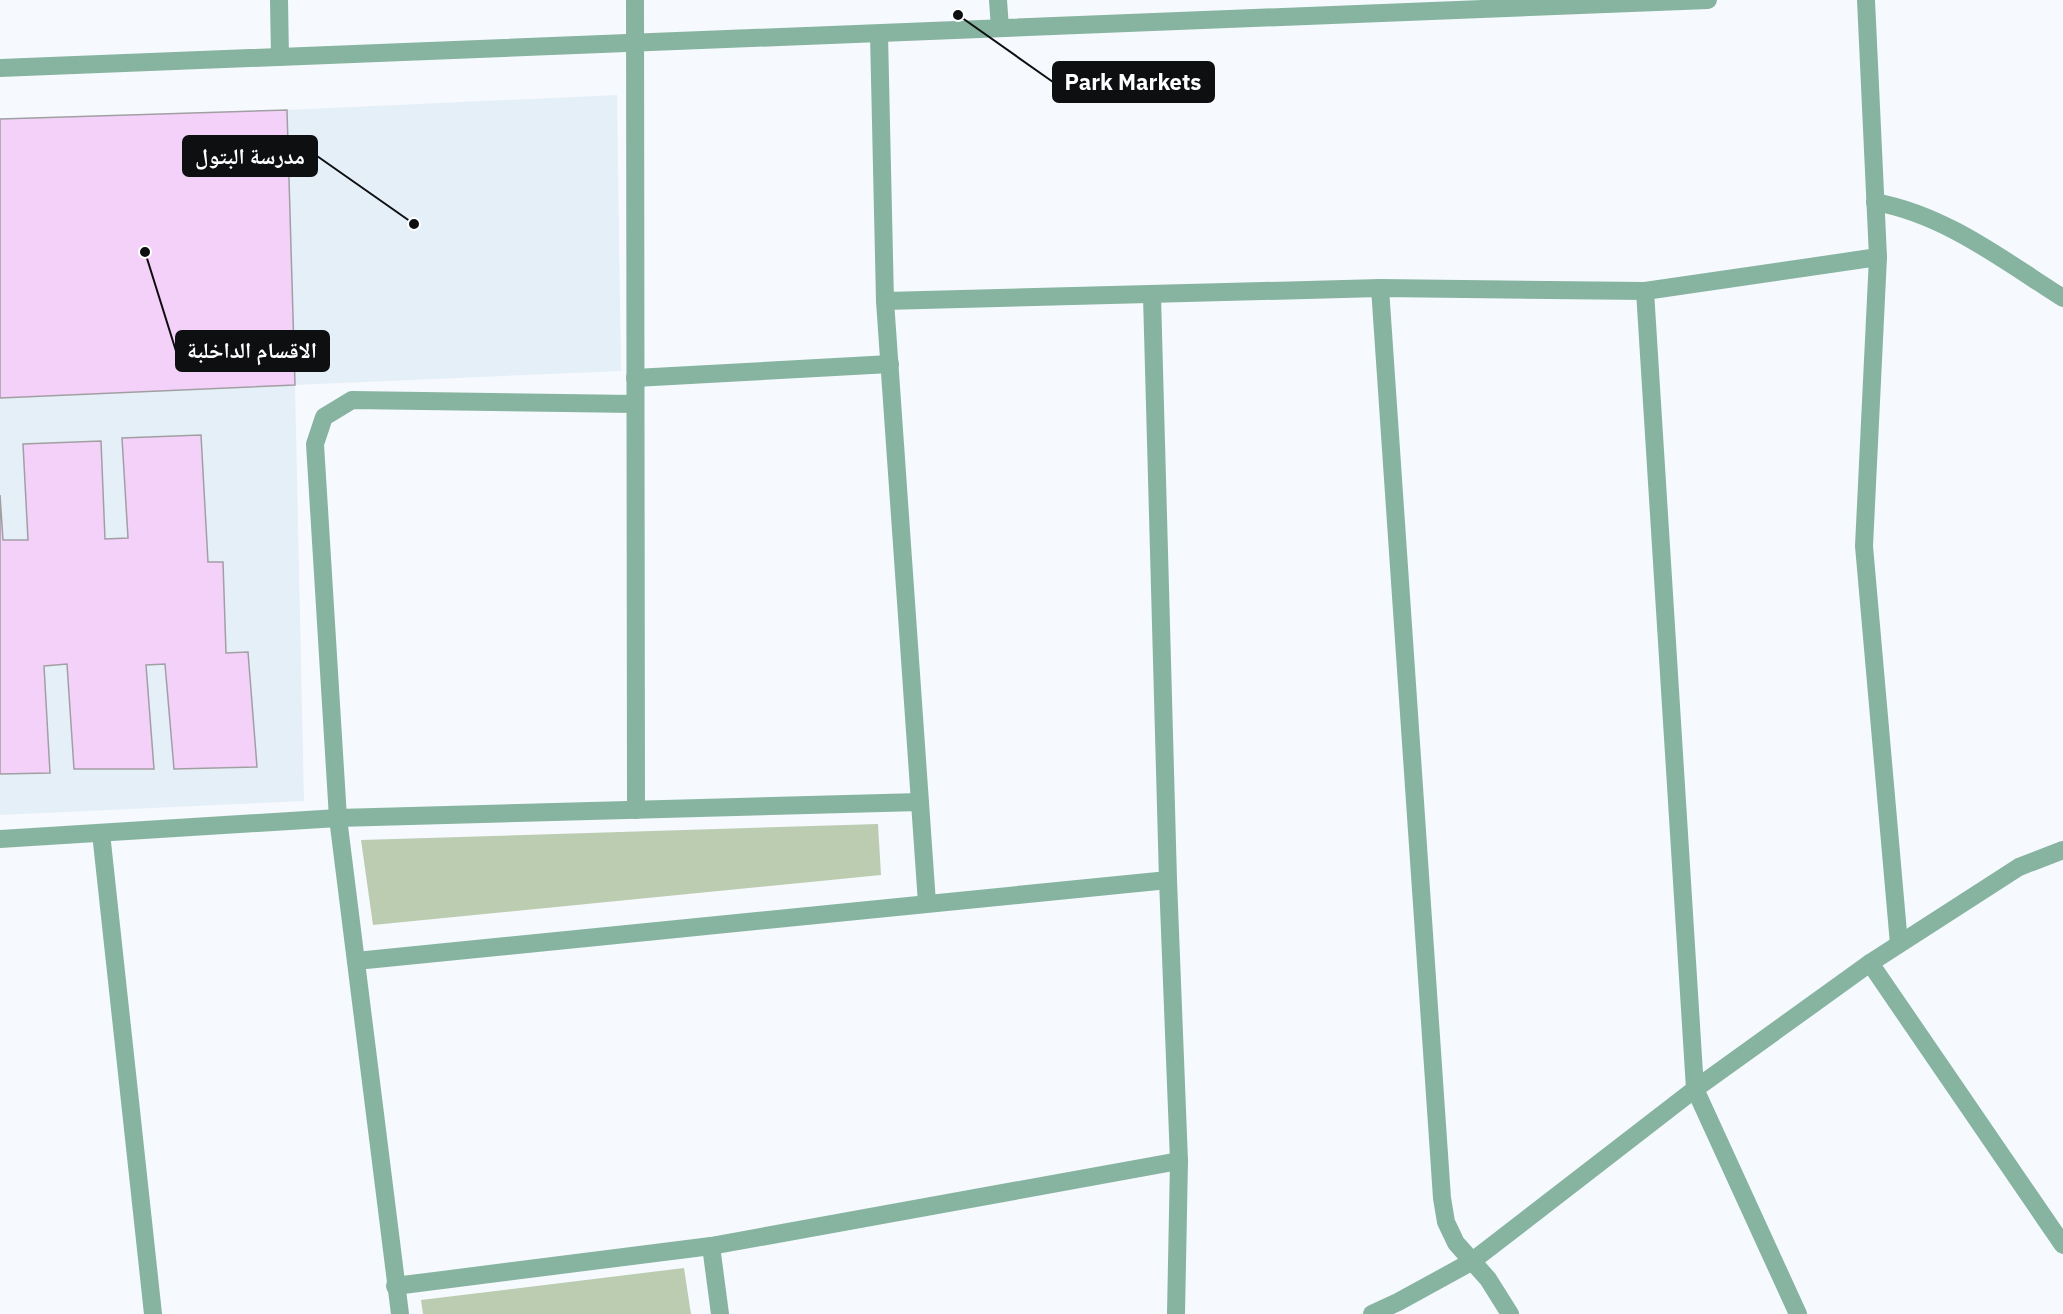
<svg xmlns="http://www.w3.org/2000/svg" width="2063" height="1314" font-family="'IBM Plex Sans','Noto Naskh Arabic',sans-serif">
<style>
.built{fill:#e5eff8}
.green{fill:#bbccb0}
.building{fill:#f3d1f9;stroke:#a29fa3;stroke-width:1.5}
.lines{fill:none;stroke-linecap:round;stroke-linejoin:round}
.street{stroke:#87b4a0;stroke-width:18}
.leader{fill:none;stroke:#0d0f10;stroke-width:2}
.callout-dot{fill:#0d0f10;stroke:#fff;stroke-width:2}
.callout{fill:#0d0f10;stroke:#0d0f10;stroke-width:2}
.callout-label{font-size:22px;text-anchor:middle;font-weight:bold;fill:#fff}
</style>
<rect width="100%" height="100%" fill="#f6fafe"/>
<polygon class="built" points="617,95 621,371 295,385 304,801 0,815 0,398 295,385 287,110"/>
<g class="green">
<polygon points="878,824 881,875 373,925 361,840"/>
<polygon points="684,1268 691,1314 423,1314 421,1300"/>
</g>
<g class="building">
<polygon points="287,110 295,385 0,398 0,119"/>
<polygon points="201,435 208,562 223,562 226,653 248,652 257,767 174,769 165,664 146,665 154,769 74,769 67,664 44,666 50,773 0,774 0,495 3,540 28,540 23,444 101,441 105,539 128,538 122,438"/>
</g>
<g class="lines">
<g class="street">
<polyline points="279,0 280,57"/>
<polyline points="635,0 636,810"/>
<polyline points="998,0 1000,28"/>
<polyline points="1866,0 1878,257 1864,546 1899,944"/>
<polyline points="879,34 885,301 927,903"/>
<polyline points="0,68 1708,0"/>
<path d="M 1875,202 C 1946,215 2003,260 2063,298"/>
<polyline points="1380,288 1442,1198 1446,1222 1456,1243 1488,1279 1510,1314"/>
<polyline points="1645,291 1695,1089 1798,1314"/>
<polyline points="1152,296 1168,880 1179,1161 1176,1314"/>
<polyline points="885,301 1380,288 1645,291 1878,257"/>
<polyline points="635,378 890,364"/>
<polyline points="101,833 153,1314"/>
<polyline points="0,839 338,818 920,802"/>
<polyline points="356,961 1168,880"/>
<polyline points="1870,963 2063,1245"/>
<polyline points="711,1246 720,1314"/>
<polyline points="395,1286 711,1246 1179,1161"/>
<polyline points="400,1314 338,818 315,444 324,417 352,400 635,404"/>
<polyline points="1372,1314 1398,1302 1471,1262 1695,1089 1870,963 2019,867 2063,850"/>
</g>
</g>
<path class="leader" d="M958 15L1053 82M414 224L317 156M145 252L176 351"/>
<g class="callout-dot">
<circle cx="958" cy="15" r="6"/>
<circle cx="414" cy="224" r="6"/>
<circle cx="145" cy="252" r="6"/>
</g>
<g class="callout">
<rect x="1053" y="62" width="161" height="40" rx="6"/>
<rect x="183" y="136" width="134" height="40" rx="6"/>
<rect x="176" y="331" width="153" height="40" rx="6"/>
</g>
<g class="callout-label">
<text x="1133" y="90">Park Markets</text>
<text x="250" y="164">مدرسة البتول</text>
<text x="252" y="358">الاقسام الداخلبة</text>
</g>
</svg>
